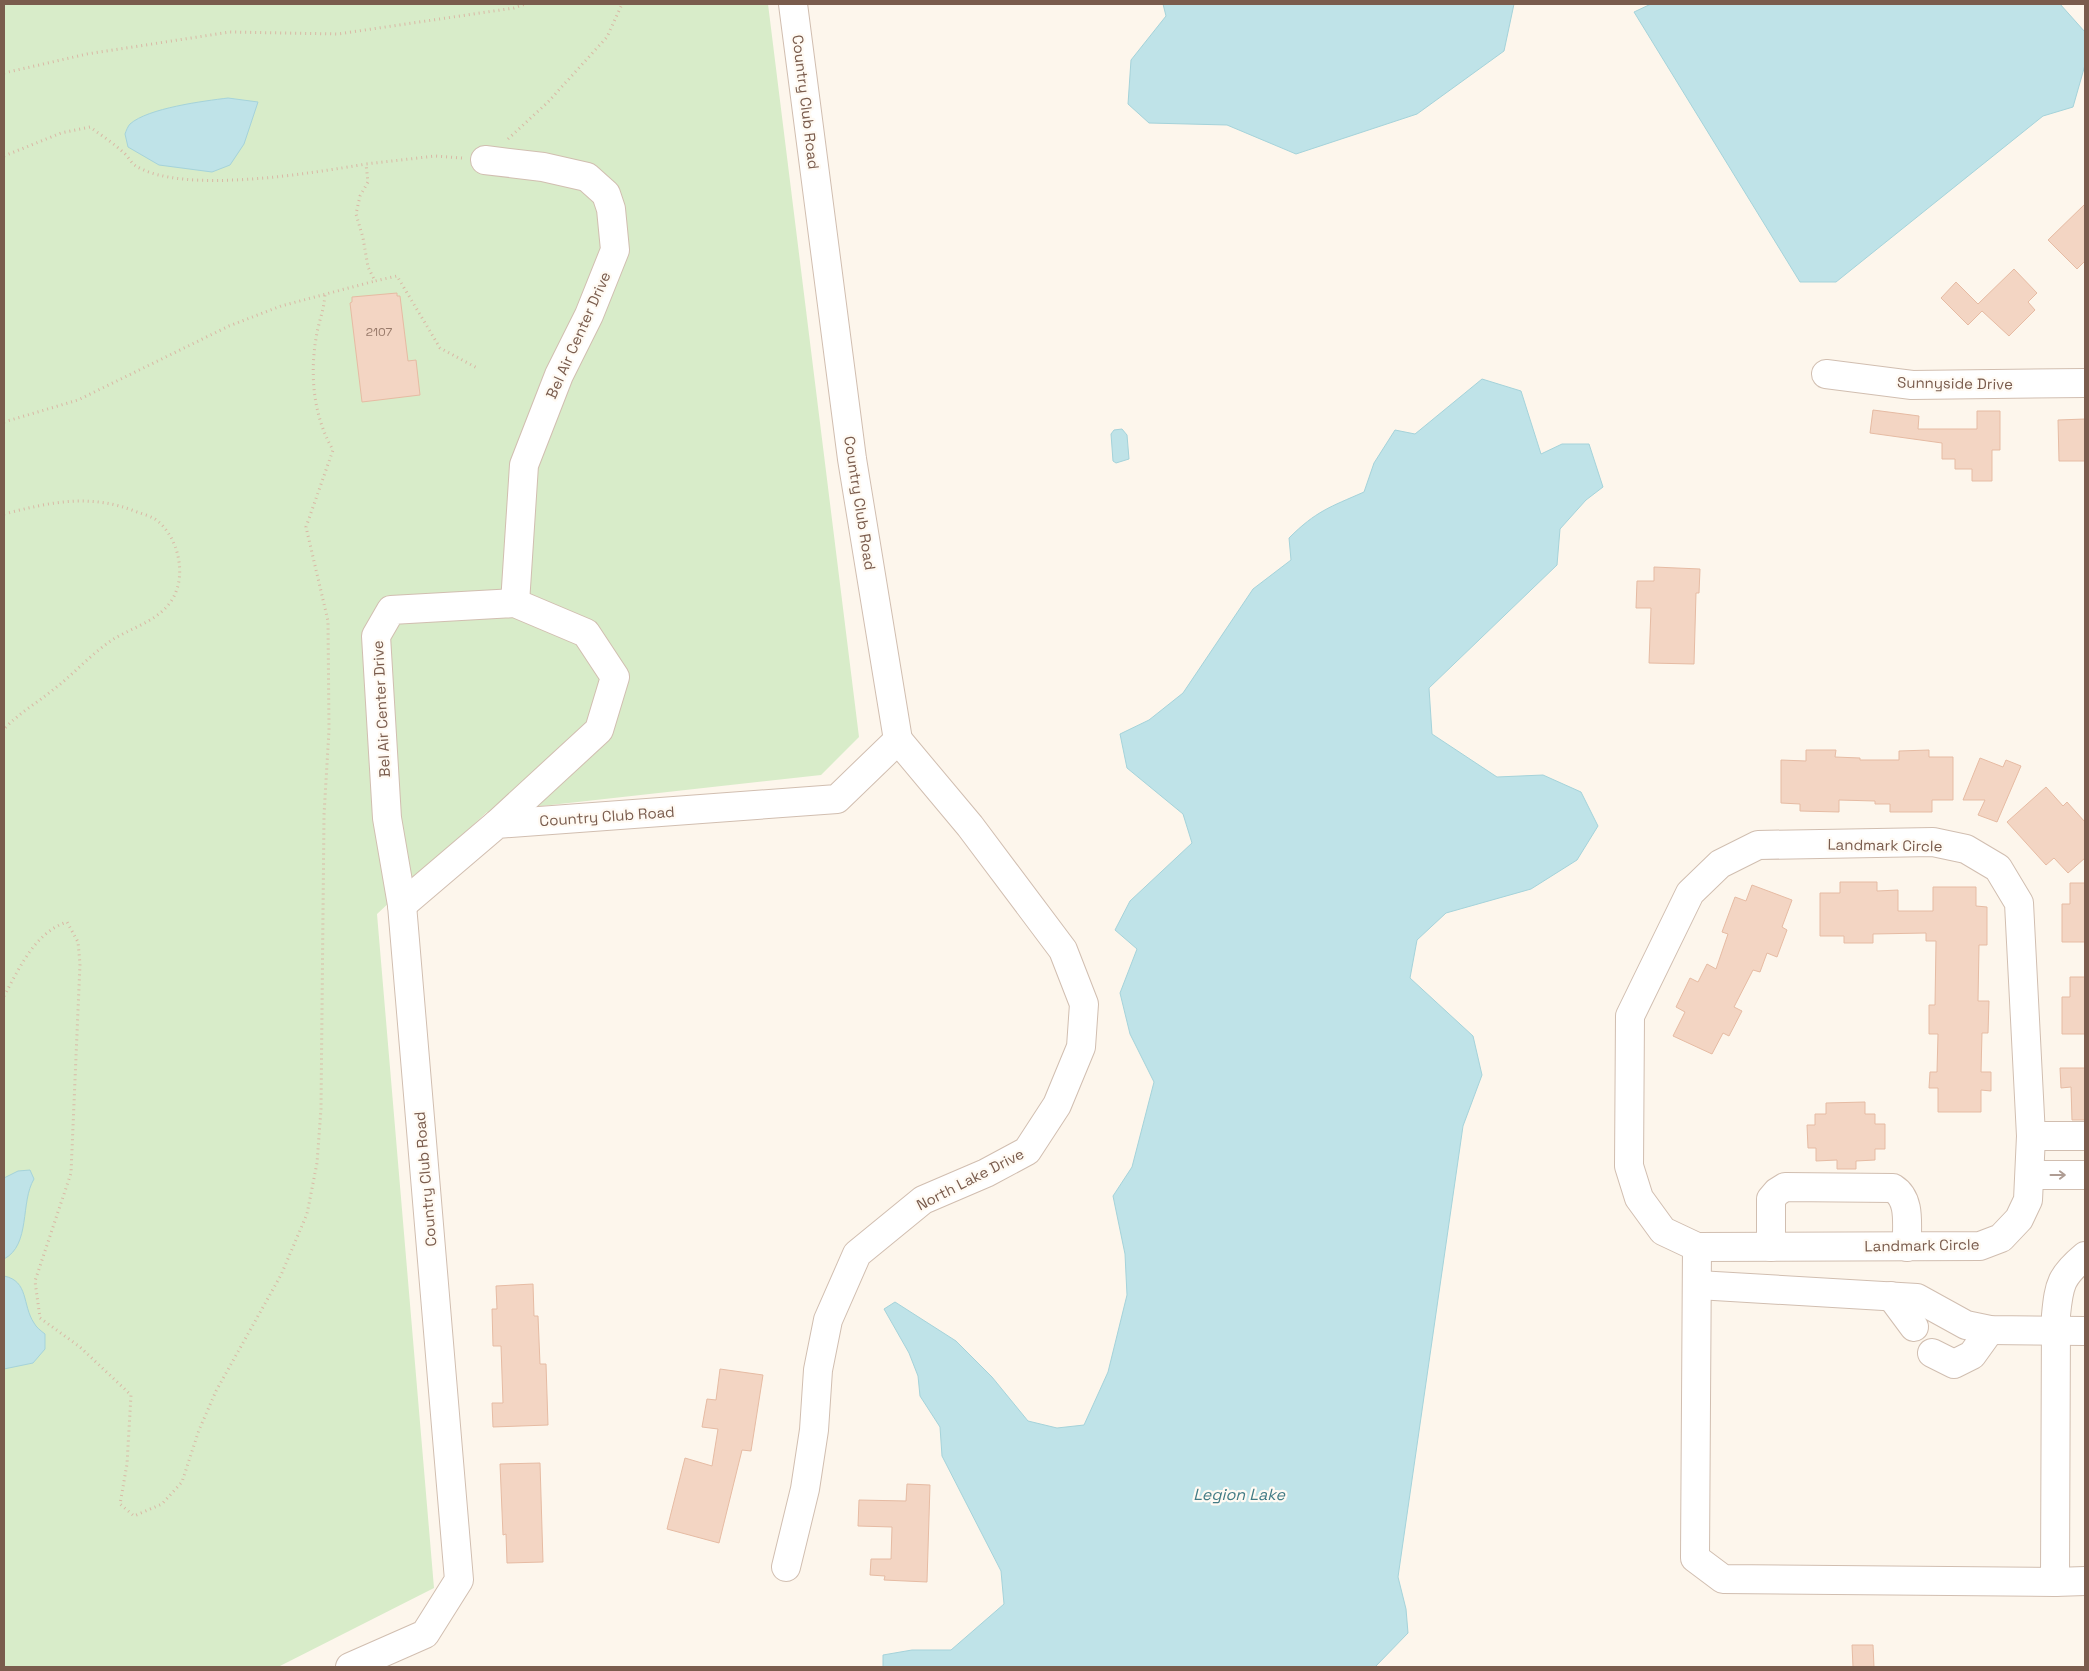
<svg xmlns="http://www.w3.org/2000/svg" width="2089" height="1671" font-family="'Space Grotesk',sans-serif">
<style>
.green{fill:#d8ecc9}
.water{fill:#bfe3e8;stroke:#a5d3da}
.building{fill:#f3d5c3;stroke:#e6bba3}
.lines{fill:none;stroke-linecap:round;stroke-linejoin:round}
.minor-casing{stroke:#d1beb0;stroke-width:30}
.path{stroke:#d9b8a5;stroke-width:3;stroke-dasharray:1 4;stroke-linecap:butt}
.minor{stroke:#fff;stroke-width:28}
.oneway{stroke:#af9d94}
.labels{text-anchor:middle;dominant-baseline:central;stroke-width:4.5;stroke-linejoin:round;paint-order:stroke}
.number-label{font-size:12px;fill:#987a6a}
.street-label{font-size:15px;fill:#7a5c4d;stroke:#fffaf3}
.water-label{font-size:16px;font-style:italic;fill:#437c86;stroke:#fffaf3}
</style>
<rect width="100%" height="100%" fill="#fdf6ec"/>
<polygon class="green" points="4,4 768,4 859,737 821,775 487,812 377,914 434,1588 278,1667 4,1667"/>
<g class="water">
<polygon points="1163,4 1514,4 1504,51 1417,114 1296,154 1227,125 1149,123 1128,104 1131,60 1166,16"/>
<polygon points="1651,4 2060,4 2085,32 2085,65 2073,107 2043,116 1836,282 1800,282 1634,12"/>
<path d="M 228,98 L 258,102 L 244,144 L 230,165 L 212,172 L 159,165 L 128,147 L 125,134 C 126,131 128,126 130,124 C 148,108 204,101 228,98 Z"/>
<path d="M 1482,379 L 1521,391 L 1541,454 L 1562,444 L 1589,444 L 1603,487 L 1586,500 L 1560,529 L 1557,565 L 1429,688 L 1432,734 L 1497,777 L 1543,775 L 1581,792 L 1598,826 L 1577,860 L 1531,889 L 1446,913 L 1417,940 L 1410,978 L 1473,1036 L 1482,1075 L 1463,1126 L 1398,1577 L 1406,1609 L 1408,1633 L 1375,1667 L 883,1667 L 883,1655 L 912,1650 L 951,1650 L 1004,1604 L 1001,1571 L 942,1456 L 940,1427 L 920,1396 L 918,1376 L 909,1353 L 884,1309 L 895,1302 L 956,1341 L 992,1377 L 1028,1421 L 1057,1428 L 1084,1425 L 1108,1372 L 1127,1295 L 1125,1254 L 1113,1196 L 1132,1167 L 1154,1082 L 1130,1034 L 1120,993 L 1137,949 L 1115,930 L 1130,901 L 1192,843 L 1183,814 L 1127,768 L 1120,734 L 1149,720 L 1183,693 L 1253,589 L 1291,560 L 1289,538 C 1316,511 1330,507 1364,492 L 1374,463 L 1395,430 L 1415,434 Z"/>
<polygon points="1122,429 1127,435 1129,459 1116,463 1113,461 1111,434 1114,430"/>
<path d="M 30,1170 L 34,1179 C 20,1202 31,1245 4,1259 L 4,1178 L 18,1171 Z"/>
<path d="M 4,1276 C 29,1281 22,1305 34,1323 C 36,1327 41,1331 45,1334 L 45,1349 L 33,1363 L 4,1369 Z"/>
</g>
<g class="building">
<polygon points="2085,204 2085,261 2077,269 2048,240"/>
<polygon points="2014,269 2037,293 2028,302 2035,310 2009,336 1982,311 1968,325 1941,298 1956,282 1978,304"/>
<polygon points="397,293 397,296 400,296 408,361 416,360 420,395 362,402 350,303 352,302 352,297"/>
<polygon points="1873,410 1919,416 1918,429 1977,429 1977,411 2000,411 2000,450 1992,450 1992,481 1972,481 1972,469 1955,469 1955,459 1942,459 1942,443 1870,433"/>
<polygon points="2085,419 2085,461 2059,461 2058,420"/>
<polygon points="1654,567 1700,569 1699,593 1696,593 1694,664 1649,663 1651,608 1636,608 1637,581 1654,581"/>
<polygon points="1806,750 1836,750 1835,757 1860,758 1860,760 1899,760 1899,751 1929,750 1929,757 1953,757 1953,800 1932,800 1932,812 1890,812 1890,804 1875,804 1875,801 1839,800 1839,812 1800,811 1800,804 1781,803 1781,760 1806,761"/>
<polygon points="1980,758 2003,767 2006,760 2021,766 1997,822 1978,815 1985,800 1963,800"/>
<polygon points="2046,787 2063,806 2067,802 2085,822 2085,858 2068,873 2054,858 2046,865 2007,822"/>
<polygon points="1840,882 1877,882 1877,891 1898,890 1898,911 1933,911 1933,887 1976,887 1976,906 1987,907 1987,945 1979,945 1978,1001 1989,1001 1988,1033 1982,1033 1981,1072 1991,1072 1991,1091 1981,1090 1981,1112 1938,1112 1938,1088 1929,1088 1930,1072 1937,1072 1938,1034 1929,1034 1929,1005 1935,1005 1936,941 1926,941 1926,933 1873,934 1873,943 1844,943 1844,936 1820,936 1820,893 1840,893"/>
<polygon points="2070,883 2085,883 2085,942 2062,942 2062,904 2070,904"/>
<polygon points="1752,885 1792,900 1782,927 1787,930 1777,957 1767,953 1760,972 1753,970 1734,1007 1742,1011 1729,1036 1723,1033 1712,1054 1673,1036 1685,1012 1676,1007 1690,978 1698,982 1707,964 1716,969 1728,934 1722,932 1735,897 1746,901"/>
<polygon points="2070,977 2085,977 2085,1034 2062,1034 2062,997 2070,997"/>
<polygon points="2060,1068 2085,1068 2085,1120 2072,1120 2071,1087 2061,1088"/>
<polygon points="1865,1102 1865,1114 1875,1114 1875,1124 1885,1124 1885,1149 1875,1149 1875,1160 1856,1161 1856,1169 1837,1169 1837,1160 1816,1161 1816,1148 1808,1148 1807,1125 1815,1125 1815,1114 1826,1114 1826,1103"/>
<polygon points="533,1284 534,1316 538,1316 540,1364 546,1364 548,1425 493,1427 492,1403 503,1403 501,1346 493,1346 492,1309 497,1309 496,1286"/>
<polygon points="720,1369 763,1375 751,1451 742,1450 719,1543 667,1529 685,1458 712,1466 718,1429 702,1427 707,1399 716,1400"/>
<polygon points="540,1463 543,1562 507,1563 506,1534 503,1535 500,1464"/>
<polygon points="907,1484 930,1485 927,1582 884,1580 885,1576 870,1575 871,1559 891,1559 892,1527 858,1526 859,1500 906,1501"/>
<polygon points="1852,1645 1873,1645 1874,1667 1853,1667"/>
</g>
<g class="lines">
<defs>
<g id="minor">
<polyline points="793,4 852,459 898,740"/>
<polyline points="485,160 543,167 587,177 606,194 611,209 615,250 589,315 559,375 524,465 515,603"/>
<polyline points="1826,374 1912,385 2085,383"/>
<polygon points="1933,842 1966,849 1998,868 2019,903 2031,1136 2028,1200 2019,1219 2001,1238 1980,1246 1697,1247 1663,1231 1639,1198 1629,1166 1630,1016 1690,893 1720,864 1758,845"/>
<polyline points="402,905 497,824 837,799 898,740"/>
<polyline points="2031,1136 2085,1136"/>
<polyline points="2030,1175 2085,1175"/>
<path d="M 1697,1247 L 1695,1558 L 1723,1579 L 2055,1582 L 2056,1315 C 2059,1284 2061,1276 2085,1256"/>
<path d="M 1771,1247 L 1771,1199 L 1777,1192 L 1785,1187 L 1893,1188 C 1912,1200 1906,1226 1907,1247"/>
<polyline points="1698,1285 1917,1298 1966,1325 1990,1330 2085,1331"/>
<polyline points="1891,1296 1914,1327"/>
<polyline points="1932,1353 1954,1364 1972,1355 1990,1330"/>
<polyline points="786,1567 805,1489 814,1430 818,1370 828,1320 857,1254 923,1200 986,1173 1027,1151 1057,1105 1081,1047 1084,1004 1063,950 970,826 898,740"/>
<polyline points="2055,1582 2085,1581"/>
<polyline points="350,1667 425,1634 459,1580 402,905 387,818 376,636 391,610 515,603 586,633 615,677 599,730 497,824"/>
</g>
</defs>
<use href="#minor" class="minor-casing"/>
<g class="path">
<polyline points="4,73 87,54 230,32 338,34 514,8 525,4"/>
<polyline points="508,139 548,102 607,37 622,4"/>
<path d="M 4,156 L 61,133 L 90,127 C 101,135 113,143 123,152 C 128,156 131,163 136,166 C 183,195 312,173 366,164"/>
<polyline points="462,158 435,156 366,164 368,182 360,196 356,214 363,238 368,267 375,281 397,276 440,348 477,368"/>
<polyline points="4,422 78,400 229,326 281,306 375,281"/>
<path d="M 4,514 C 51,502 91,493 137,512 C 143,514 150,516 155,519 C 179,536 189,579 169,604 C 155,622 131,628 112,640 C 91,654 74,674 54,689 C 37,703 19,713 4,729"/>
<path d="M 4,996 C 19,969 35,932 67,922 L 78,942 L 80,964 L 71,1173 L 35,1281 L 40,1318 L 80,1347 L 131,1395 L 127,1464 L 120,1504 L 134,1516 L 162,1504 L 182,1482 L 199,1430 L 216,1391 L 281,1275 L 307,1214 L 317,1163 L 321,1109 L 324,815 L 329,730 L 328,621 L 306,527 L 333,450 C 312,414 309,369 318,328 C 321,315 324,309 325,294"/>
</g>
<use href="#minor" class="minor"/>
</g>
<defs><path id="oneway-shaft" d="M-6 0H5M1.5-3L5.5 0L1.5 3" fill="none" stroke-width="1.6" stroke-linecap="round" stroke-linejoin="round" transform="scale(1.25)"/></defs>
<use class="oneway" href="#oneway-shaft" transform="translate(2058 1175)"/>
<g class="labels">
<g class="number-label">
<text x="379" y="332">2107</text>
</g>
<g class="street-label">
<text transform="translate(806 102) rotate(83)">Country Club Road</text>
<text transform="translate(578 335) rotate(-66)">Bel Air Center Drive</text>
<text transform="translate(1955 383) rotate(1)">Sunnyside Drive</text>
<text transform="translate(860 503) rotate(81)">Country Club Road</text>
<text transform="translate(381 709) rotate(-93)">Bel Air Center Drive</text>
<text transform="translate(607 816) rotate(-4)">Country Club Road</text>
<text transform="translate(1885 845) rotate(1)">Landmark Circle</text>
<text transform="translate(425 1179) rotate(-95)">Country Club Road</text>
<text transform="translate(970 1179) rotate(-27)">North Lake Drive</text>
<text transform="translate(1922 1245) rotate(-1)">Landmark Circle</text>
</g>
<g class="water-label">
<text x="1239" y="1494">Legion Lake</text>
</g>
</g>
<rect width="2089" height="1671" fill="none" stroke="#7a5c4d" stroke-width="10"/>
</svg>
